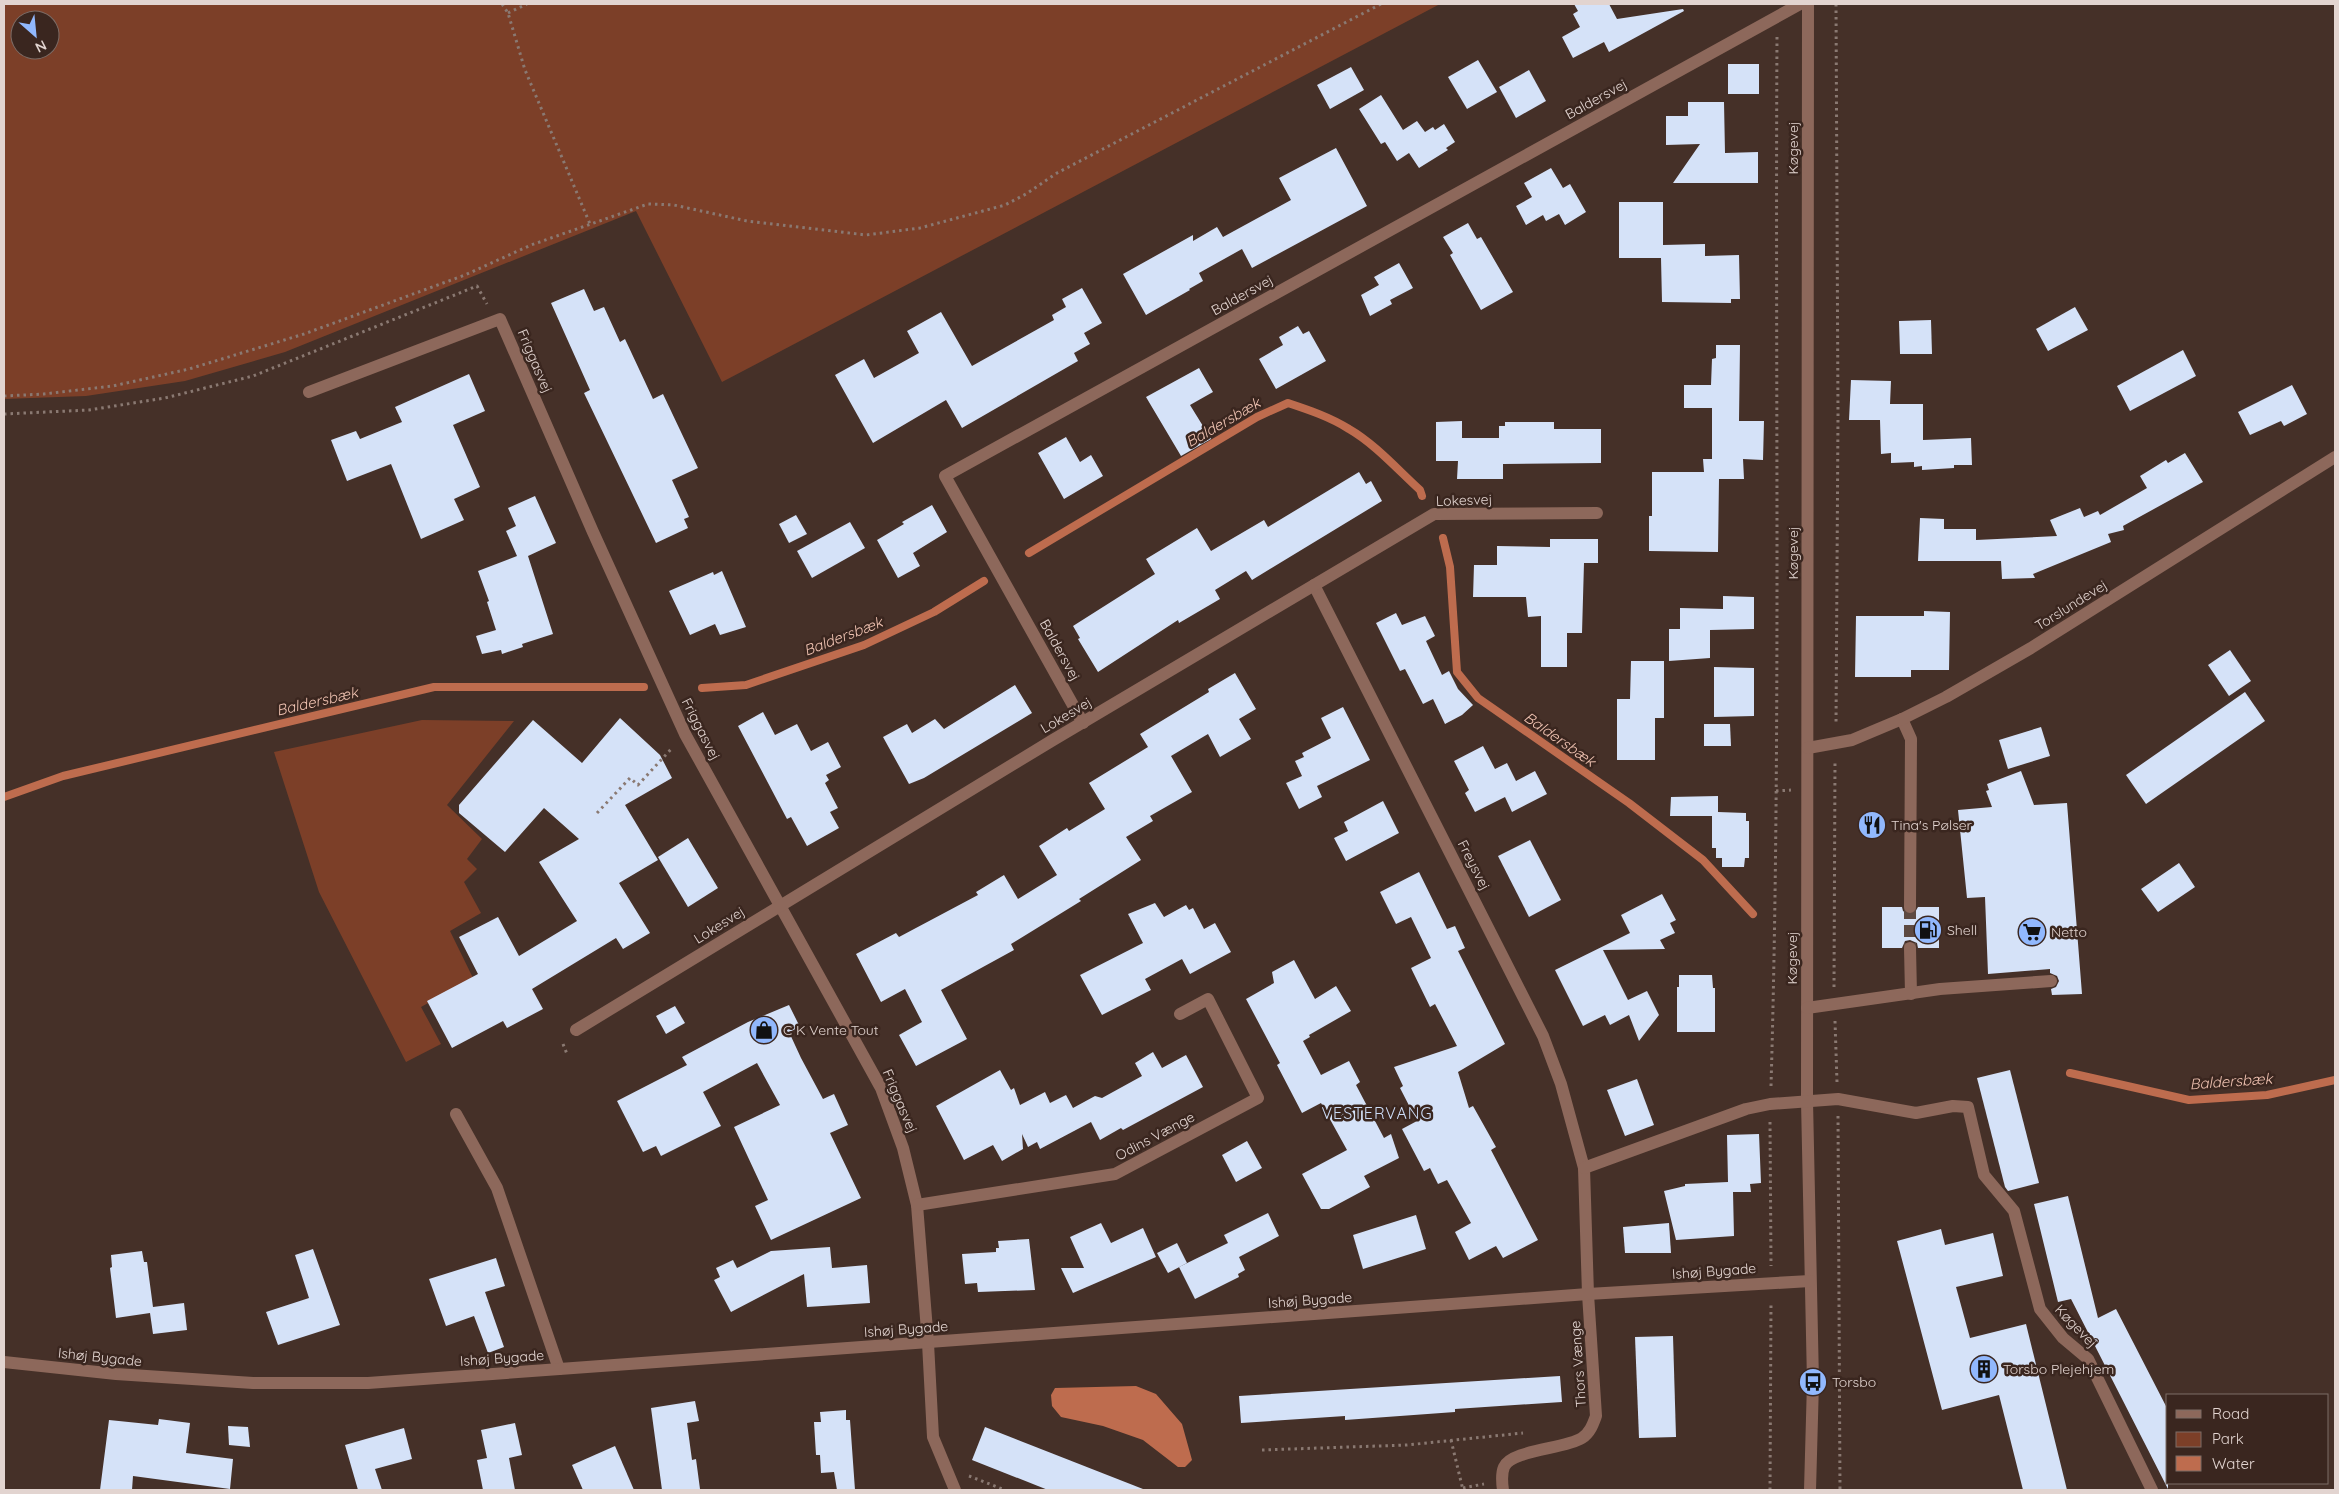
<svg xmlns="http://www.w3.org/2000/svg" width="2339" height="1494" font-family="Quicksand,sans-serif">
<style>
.green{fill:#7c3f28;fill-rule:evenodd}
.water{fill:#be6c4e}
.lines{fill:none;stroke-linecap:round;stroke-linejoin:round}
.stream{stroke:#be6c4e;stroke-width:8}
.building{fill:#d5e2f8}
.minor-tunnel{stroke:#5d4941;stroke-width:12;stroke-dasharray:12 6;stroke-linecap:butt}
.path{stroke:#8a7972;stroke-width:3;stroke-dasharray:2.5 4;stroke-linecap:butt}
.minor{stroke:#8d685b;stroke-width:12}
.labels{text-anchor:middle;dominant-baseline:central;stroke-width:5;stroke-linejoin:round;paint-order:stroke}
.street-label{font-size:14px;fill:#e2d4d0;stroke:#3a261f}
.poi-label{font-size:14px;fill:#e2d4d0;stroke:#3a261f;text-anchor:start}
.water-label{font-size:15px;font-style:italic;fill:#f0c3b2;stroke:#3a261f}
.quarter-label{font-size:16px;letter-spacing:1px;fill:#ccdbf5;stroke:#3a261f}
</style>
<rect width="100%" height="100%" fill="#453028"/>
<g class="green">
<path d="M 4,4 L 1440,4 L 722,382 L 636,211 L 285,352 L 185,381 L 86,396 L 4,399 ZM 20,20 L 50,20 L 50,50 L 20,50 Z"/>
<polygon points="422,720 514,721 447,805 482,839 467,859 477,869 464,882 481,913 450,931 473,978 421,1007 441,1044 406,1062 319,892 274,752"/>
</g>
<polygon class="water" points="1136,1386 1156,1394 1182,1424 1192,1460 1185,1467 1178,1467 1143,1440 1103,1426 1061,1417 1052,1406 1051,1395 1055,1388"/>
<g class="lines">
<g class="stream">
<polyline points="1443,538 1450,567 1457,672 1478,698 1629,803 1703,860 1753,914"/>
<path d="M 1029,553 L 1257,417 L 1288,403 C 1309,410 1330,417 1349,429 C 1375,444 1398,470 1420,490 L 1422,496"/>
<polyline points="702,688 746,685 864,645 934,612 984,581"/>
<polyline points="4,797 63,776 434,687 644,687"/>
<polyline points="2070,1073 2189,1100 2267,1095 2335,1080"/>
</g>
</g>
<g class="building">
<polygon points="1574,4 1609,4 1617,19 1683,9 1684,11 1609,52 1604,42 1573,58 1562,37 1580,27 1573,14 1578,11"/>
<polygon points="1478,60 1497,92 1467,109 1448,77"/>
<rect x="1728" y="64" width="31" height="30"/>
<polygon points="1351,67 1364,90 1330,109 1317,85"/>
<polygon points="1529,70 1546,101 1516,118 1499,87"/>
<polygon points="1381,95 1403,130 1417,121 1425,132 1433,127 1435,130 1444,124 1455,142 1446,148 1448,150 1419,168 1409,153 1397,161 1385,142 1381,144 1359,109"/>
<polygon points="1688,102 1724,102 1725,153 1758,152 1758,183 1673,183 1700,144 1666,145 1666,116 1688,116"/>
<polygon points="1336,148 1367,206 1252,268 1242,249 1199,273 1203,281 1189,289 1190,290 1146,315 1123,274 1193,235 1193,241 1217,227 1223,237 1291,200 1279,178"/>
<polygon points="1551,168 1563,188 1570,184 1586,212 1565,225 1559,214 1546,221 1543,215 1526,225 1516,206 1532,197 1524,183"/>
<polygon points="1619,202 1663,202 1663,245 1705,244 1705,256 1739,255 1740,299 1731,299 1731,303 1662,302 1661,258 1619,258"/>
<polygon points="1468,223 1477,239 1481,237 1513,292 1481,310 1450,255 1453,253 1443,237"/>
<polygon points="1399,263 1413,288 1390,300 1392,304 1370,316 1361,295 1379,285 1374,277"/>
<polygon points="1082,288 1102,323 1084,333 1090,344 1074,353 1078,361 962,428 946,400 873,443 835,375 864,359 874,378 919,353 907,331 941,312 972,366 1054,320 1052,315 1066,307 1062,299"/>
<polygon points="584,289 594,311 604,307 620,342 625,339 653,399 663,394 698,468 672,480 689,517 684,519 688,528 656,543 584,393 590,390 551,303"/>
<polygon points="2075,307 2088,330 2048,351 2036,329"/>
<polygon points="1931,320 1932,354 1900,354 1899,321"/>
<polygon points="1298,326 1303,334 1309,331 1326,361 1276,389 1259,359 1283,345 1279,337"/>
<polygon points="1716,345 1740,345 1739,421 1764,421 1763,460 1743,459 1744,479 1719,479 1718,552 1649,551 1649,516 1652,516 1652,472 1704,472 1703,459 1712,459 1712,408 1684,408 1684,385 1711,385 1712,359 1716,358"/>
<polygon points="2183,350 2196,376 2130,411 2117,386"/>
<polygon points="1199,368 1213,392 1190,405 1211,439 1181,456 1146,397"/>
<polygon points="469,374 485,411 453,425 480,487 454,499 464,520 421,539 391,464 347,481 331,440 356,431 360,439 402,422 395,407"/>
<polygon points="1851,380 1891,381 1890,404 1923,404 1923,440 1971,438 1972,465 1954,465 1954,468 1922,470 1922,466 1914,467 1914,462 1891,463 1891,453 1881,454 1880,420 1849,420"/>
<polygon points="2292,385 2307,414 2284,426 2281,421 2250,435 2238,412"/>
<polygon points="1462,421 1462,438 1499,438 1499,426 1505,426 1505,422 1554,422 1554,429 1601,429 1601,463 1503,464 1503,479 1457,479 1458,461 1436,461 1436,422"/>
<polygon points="1066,437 1080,462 1091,455 1103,476 1064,499 1038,453"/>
<polygon points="2185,453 2203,482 2123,526 2124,530 2108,534 2111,542 2033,574 2035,578 2002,579 2001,561 1918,561 1920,518 1944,519 1944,529 1976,529 1976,540 2057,536 2050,520 2080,508 2084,517 2098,511 2100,515 2147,488 2140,476 2166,460 2168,463"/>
<polygon points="1359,472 1366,484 1371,481 1382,501 1252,580 1246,571 1215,590 1220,599 1179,623 1178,620 1098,672 1078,639 1080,638 1073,626 1155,574 1146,559 1197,528 1211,551 1264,520 1268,527"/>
<polygon points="535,496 556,543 528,556 553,634 522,644 523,647 502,654 501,650 482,654 476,636 496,630 487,602 489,601 478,571 517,556 506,531 516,526 508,508"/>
<polygon points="932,505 947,532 913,553 920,566 898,578 877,540 904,524 902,522"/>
<polygon points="796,515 807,534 789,543 779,524"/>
<polygon points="850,522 865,548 812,578 797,551"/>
<polygon points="1550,539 1598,539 1598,563 1584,563 1582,633 1567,633 1567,667 1541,667 1541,616 1528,617 1526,597 1473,597 1474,565 1497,565 1497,546 1550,547"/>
<polygon points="722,571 746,627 720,635 715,624 690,635 669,591 713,572 714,575"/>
<polygon points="1723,596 1754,597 1754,629 1710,630 1710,658 1669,661 1669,629 1680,629 1680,608 1723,609"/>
<polygon points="1924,611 1950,612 1949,670 1911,670 1911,677 1855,677 1856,616 1924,616"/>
<polygon points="1396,613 1402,625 1425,616 1435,636 1426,641 1442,675 1449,671 1458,689 1473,705 1462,715 1445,724 1433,699 1423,704 1405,669 1400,671 1376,623"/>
<polygon points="2230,650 2251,681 2229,696 2208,665"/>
<polygon points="1631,661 1664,661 1664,718 1655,718 1655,760 1617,760 1617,699 1630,699"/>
<polygon points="1714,667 1754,668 1754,716 1714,717"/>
<polygon points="1235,673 1256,709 1239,719 1251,739 1220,757 1208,734 1171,756 1192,792 1150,816 1153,821 1126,837 1141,860 1079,899 1081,901 1011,944 1014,950 941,990 967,1039 916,1066 899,1035 922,1022 905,989 881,1002 856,954 896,933 899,937 978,895 976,892 1004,875 1018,899 1057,875 1039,846 1067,828 1069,831 1105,809 1089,783 1148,747 1140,734 1209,692 1208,689"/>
<polygon points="1015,685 1032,713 924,778 909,784 883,737 907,724 912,733 935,719 944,729"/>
<polygon points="2245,692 2265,721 2146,804 2126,775"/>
<polygon points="1343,707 1370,760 1317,786 1322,797 1299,809 1286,783 1302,776 1295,761 1304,757 1302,753 1331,738 1321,718"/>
<polygon points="763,712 775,735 797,724 811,751 828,742 841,767 826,775 829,780 825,783 838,808 830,812 839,828 807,846 791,817 787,819 738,726"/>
<polygon points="620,718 660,755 672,778 625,805 658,860 619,883 650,933 623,949 616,938 532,989 543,1009 507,1028 503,1021 452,1048 427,1001 478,974 459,937 498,917 519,956 577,921 539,862 579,839 544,808 505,852 459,813 459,805 533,720 582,763"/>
<polygon points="1704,724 1730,724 1731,746 1704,746"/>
<polygon points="2041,727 2050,756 2008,769 1999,740"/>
<polygon points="1483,746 1495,769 1507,763 1516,781 1535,771 1547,794 1512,812 1505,797 1475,812 1465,793 1469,790 1454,761"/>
<polygon points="2021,771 2034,805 2067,803 2082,994 2052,995 2051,989 2056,987 2059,981 2057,976 2050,973 2050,969 1988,974 1985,897 1967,898 1958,810 1992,807 1986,791 1989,790 1987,784"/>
<polygon points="1718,796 1718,812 1746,813 1746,821 1749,821 1749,858 1745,858 1744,867 1722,867 1722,858 1716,858 1716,848 1712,848 1712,816 1670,816 1671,797"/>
<polygon points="1383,801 1399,833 1346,861 1334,838 1348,831 1344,822"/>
<polygon points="688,838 718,888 688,907 658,857"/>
<polygon points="1530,840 1561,900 1529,917 1498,856"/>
<polygon points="2179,863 2195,887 2158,912 2141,889"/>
<polygon points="1419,872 1447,929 1455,926 1465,948 1458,951 1505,1044 1458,1072 1469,1108 1473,1106 1496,1147 1491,1150 1538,1240 1503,1258 1496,1246 1469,1260 1455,1232 1471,1223 1447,1180 1438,1184 1430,1168 1424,1171 1402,1129 1417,1121 1400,1088 1403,1086 1394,1067 1457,1046 1435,1004 1430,1007 1411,968 1431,958 1411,917 1396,924 1380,892"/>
<polygon points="1662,894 1676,920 1670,923 1675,933 1660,940 1665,949 1603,950 1628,1000 1647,991 1659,1015 1639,1041 1629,1015 1610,1025 1605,1015 1583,1026 1555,970 1630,933 1621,915"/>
<polygon points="1155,903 1164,917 1186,905 1189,910 1193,908 1204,929 1215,923 1231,952 1190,974 1182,959 1145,979 1151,990 1102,1015 1080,975 1143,943 1128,914"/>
<polygon points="1882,907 1902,907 1903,911 1909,915 1914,914 1918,907 1939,907 1939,948 1918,948 1917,943 1910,940 1905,941 1902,948 1882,948"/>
<polygon points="1294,960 1315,999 1336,986 1351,1011 1309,1035 1310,1037 1303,1041 1321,1075 1349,1061 1360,1082 1356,1085 1384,1138 1391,1134 1399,1158 1364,1176 1370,1187 1329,1209 1321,1209 1302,1174 1347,1150 1321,1103 1302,1113 1277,1065 1280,1063 1246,999 1274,983 1272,972"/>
<polygon points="1679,975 1712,975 1713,988 1715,988 1715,1032 1677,1032 1677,987 1679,987"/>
<polygon points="789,1005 800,1027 789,1032 801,1058 823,1099 834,1094 848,1125 830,1133 861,1198 771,1240 755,1206 768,1200 734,1127 780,1105 757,1063 703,1092 721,1126 661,1156 656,1146 643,1152 617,1101 687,1065 682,1057 748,1022"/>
<polygon points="675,1006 685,1023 666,1034 656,1016"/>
<polygon points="1153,1052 1162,1068 1186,1055 1203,1087 1123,1130 1121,1128 1100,1140 1091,1122 1040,1149 1037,1142 1028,1147 1022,1134 1023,1149 1002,1161 993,1145 964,1160 936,1106 1000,1070 1011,1090 1014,1088 1020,1105 1045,1092 1050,1103 1066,1095 1073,1108 1095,1096 1102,1098 1142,1076 1135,1063"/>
<polygon points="2010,1070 2039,1183 2008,1191 2005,1187 1977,1078"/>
<polygon points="1637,1079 1654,1125 1625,1136 1607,1090"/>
<polygon points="1759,1134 1761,1183 1750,1184 1751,1192 1733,1192 1734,1236 1676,1240 1664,1191 1685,1186 1685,1184 1728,1182 1727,1135"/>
<polygon points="1247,1141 1262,1168 1236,1182 1222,1155"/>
<polygon points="2068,1196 2098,1318 2116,1309 2168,1410 2168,1489 2071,1299 2058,1302 2034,1204"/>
<polygon points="1268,1213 1279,1236 1239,1257 1245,1270 1238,1274 1239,1277 1195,1299 1179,1267 1228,1243 1224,1235"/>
<polygon points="1416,1215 1426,1249 1363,1269 1353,1235"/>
<polygon points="1101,1223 1111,1243 1143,1228 1156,1257 1073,1293 1061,1268 1084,1268 1070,1237"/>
<polygon points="1669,1223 1671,1253 1625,1253 1623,1227"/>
<polygon points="1941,1229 1945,1245 1993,1233 2003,1276 1956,1287 1970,1338 2026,1324 2067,1490 2023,1490 1999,1395 1942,1410 1897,1241"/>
<polygon points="1029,1239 1035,1290 978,1292 977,1283 965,1284 962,1254 996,1252 996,1248 999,1248 998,1241"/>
<polygon points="1177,1243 1187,1263 1168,1273 1157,1253"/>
<polygon points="830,1247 832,1268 867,1265 870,1303 807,1307 804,1274 731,1312 714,1280 720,1277 716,1268 733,1260 737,1268 771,1251"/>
<polygon points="313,1249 340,1325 278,1345 266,1312 309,1298 295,1255"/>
<polygon points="142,1251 144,1262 147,1262 153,1307 184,1303 187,1330 153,1334 150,1313 116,1318 110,1268 112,1267 111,1255"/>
<polygon points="496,1258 505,1286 485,1292 504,1347 488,1353 474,1316 446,1326 429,1279"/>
<polygon points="1673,1336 1676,1437 1639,1438 1635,1337"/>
<polygon points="1560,1376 1562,1402 1455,1409 1455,1412 1345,1420 1345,1416 1241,1423 1239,1396"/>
<polygon points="695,1401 699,1421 687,1423 692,1460 696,1459 700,1489 662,1490 651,1408"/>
<polygon points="846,1410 846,1420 850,1420 855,1490 837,1490 834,1472 821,1473 820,1455 816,1455 814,1422 821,1422 820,1412"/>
<polygon points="159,1419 190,1423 186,1453 233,1459 230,1489 133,1476 132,1490 100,1490 109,1420 158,1425"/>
<polygon points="515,1423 522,1455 509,1458 515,1490 483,1490 477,1460 487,1458 481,1430"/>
<polygon points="228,1426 248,1427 250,1447 229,1445"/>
<polygon points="985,1427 1143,1489 1142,1490 1048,1490 972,1460"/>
<polygon points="404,1428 412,1459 375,1469 382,1490 358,1490 345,1445"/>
<polygon points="615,1446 634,1490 583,1490 572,1465"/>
</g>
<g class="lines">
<polyline class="minor-tunnel" points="1910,907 1910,948"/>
<g class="path">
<polyline points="502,4 508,13 525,70 590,224"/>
<polyline points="1836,4 1838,415 1836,725"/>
<polyline points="508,13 527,4"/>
<polyline points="4,396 44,394 113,386 189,369 304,334 465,275 531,245 648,204 674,205 747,221 866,235 920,228 1005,205 1026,194 1057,173 1381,4"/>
<polyline points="4,414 89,410 165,398 253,376 477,286 487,304"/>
<polyline points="1776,791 1791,790"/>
<polyline points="597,813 630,778 638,785 673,747"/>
<polyline points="1834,987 1835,761"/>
<polyline points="1835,1021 1837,1082"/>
<polyline points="563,1044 567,1054"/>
<path d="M 1771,1086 C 1781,736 1775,386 1777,37"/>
<polyline points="1838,1116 1840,1490"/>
<polyline points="1770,1122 1771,1266"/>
<polyline points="1451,1440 1463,1490"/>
<polyline points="1262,1450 1407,1445 1523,1433"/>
<polyline points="969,1476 1005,1490"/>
<polyline points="1463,1488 1484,1484"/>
<polyline points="1770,1490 1771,1302"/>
</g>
<g class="minor">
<polyline points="1808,4 1807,1101 1813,1382 1810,1490"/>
<polyline points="309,392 500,319 593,532 685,734 881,1088 903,1148 917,1205 928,1343 933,1437 955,1490"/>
<path d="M 1314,585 L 1543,1036 L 1561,1084 L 1584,1168 L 1588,1294 L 1596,1416 C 1593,1424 1590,1433 1582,1438 C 1565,1449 1511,1450 1504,1467 C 1501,1474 1502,1483 1503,1490"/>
<polyline points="1902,719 1911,739 1910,907"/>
<polyline points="1083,723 945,476 1800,4"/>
<polyline points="1808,748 1852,740 1902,719 1946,697 2031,648 2335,457"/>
<polyline points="1910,948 1911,994"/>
<polyline points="1807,1008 1940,989 2051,981"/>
<polyline points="576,1030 1053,740 1434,514 1597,513"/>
<polyline points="456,1114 497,1188 559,1369"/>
<polyline points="1584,1168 1746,1109 1770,1104 1838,1099 1916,1113 1953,1106 1968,1107 1984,1175 2014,1211 2040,1309 2063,1338 2088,1359 2152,1490"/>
<polyline points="917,1205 1115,1174 1258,1098 1208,999 1180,1014"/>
<polyline points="4,1362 116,1374 253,1383 368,1383 1588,1294 1810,1281"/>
</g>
</g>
<defs>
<symbol id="restaurant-disc" viewBox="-11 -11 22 22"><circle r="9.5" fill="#91b8fd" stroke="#3a261f"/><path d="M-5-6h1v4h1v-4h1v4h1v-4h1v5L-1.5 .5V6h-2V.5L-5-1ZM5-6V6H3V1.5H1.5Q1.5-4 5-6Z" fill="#111"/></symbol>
<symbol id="fuel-disc" viewBox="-11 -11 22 22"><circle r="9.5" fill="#91b8fd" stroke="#3a261f"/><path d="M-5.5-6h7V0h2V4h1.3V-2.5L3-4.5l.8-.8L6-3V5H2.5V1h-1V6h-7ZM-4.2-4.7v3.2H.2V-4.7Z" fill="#111"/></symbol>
<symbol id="supermarket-disc" viewBox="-11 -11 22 22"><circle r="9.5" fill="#91b8fd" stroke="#3a261f"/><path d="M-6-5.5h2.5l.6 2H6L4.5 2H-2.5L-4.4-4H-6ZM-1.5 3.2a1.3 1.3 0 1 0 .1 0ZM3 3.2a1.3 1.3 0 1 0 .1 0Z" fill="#111"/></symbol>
<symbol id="shop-disc" viewBox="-11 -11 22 22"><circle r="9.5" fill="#91b8fd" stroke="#3a261f"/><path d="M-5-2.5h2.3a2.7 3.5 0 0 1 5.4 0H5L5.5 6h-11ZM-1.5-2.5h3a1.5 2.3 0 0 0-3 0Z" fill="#111"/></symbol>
<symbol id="building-disc" viewBox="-11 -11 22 22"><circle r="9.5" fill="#91b8fd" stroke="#3a261f"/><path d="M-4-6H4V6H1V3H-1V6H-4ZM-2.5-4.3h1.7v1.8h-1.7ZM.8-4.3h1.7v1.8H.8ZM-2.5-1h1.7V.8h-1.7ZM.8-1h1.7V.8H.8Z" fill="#111"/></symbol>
<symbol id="bus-disc" viewBox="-11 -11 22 22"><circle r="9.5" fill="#91b8fd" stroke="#3a261f"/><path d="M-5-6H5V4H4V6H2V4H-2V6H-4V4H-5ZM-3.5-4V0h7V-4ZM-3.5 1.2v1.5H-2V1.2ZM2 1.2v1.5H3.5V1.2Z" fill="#111"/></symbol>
</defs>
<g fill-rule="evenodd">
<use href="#restaurant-disc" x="1856" y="809" width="32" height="32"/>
<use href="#fuel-disc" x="1912" y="914" width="32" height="32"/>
<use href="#supermarket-disc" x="2016" y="916" width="32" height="32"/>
<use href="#shop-disc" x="748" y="1014" width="32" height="32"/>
<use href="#building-disc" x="1968" y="1353" width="32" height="32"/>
<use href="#bus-disc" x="1797" y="1366" width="32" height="32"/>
</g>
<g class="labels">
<g class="street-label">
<text transform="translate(1596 99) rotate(-29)">Baldersvej</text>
<text transform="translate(1793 148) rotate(-90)">Køgevej</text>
<text transform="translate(1242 295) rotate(-29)">Baldersvej</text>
<text transform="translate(535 361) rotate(67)">Friggasvej</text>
<text transform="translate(1464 500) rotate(-2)">Lokesvej</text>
<text transform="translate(1793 553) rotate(-90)">Køgevej</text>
<text transform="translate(2071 605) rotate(-32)">Torslundevej</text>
<text transform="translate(1060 650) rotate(61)">Baldersvej</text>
<text transform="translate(1066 715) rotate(-31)">Lokesvej</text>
<text transform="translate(701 729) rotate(63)">Friggasvej</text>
<text transform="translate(1474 865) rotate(63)">Freysvej</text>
<text transform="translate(719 925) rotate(-32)">Lokesvej</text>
<text transform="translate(1792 958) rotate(-90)">Køgevej</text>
<text transform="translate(900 1101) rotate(67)">Friggasvej</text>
<text transform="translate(1155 1136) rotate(-28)">Odins Vænge</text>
<text transform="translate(1714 1271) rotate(-4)">Ishøj Bygade</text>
<text transform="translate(1310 1300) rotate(-4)">Ishøj Bygade</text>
<text transform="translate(2076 1326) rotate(46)">Køgevej</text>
<text transform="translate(906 1329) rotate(-4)">Ishøj Bygade</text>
<text transform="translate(100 1357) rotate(6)">Ishøj Bygade</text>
<text transform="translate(502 1358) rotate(-4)">Ishøj Bygade</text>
<text transform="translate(1578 1364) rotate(-94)">Thors Vænge</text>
</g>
<g class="poi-label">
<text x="1891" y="825">Tina's Pølser</text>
<text x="1947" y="930">Shell</text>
<text x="2051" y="932">Netto</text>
<text x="783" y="1030">C K Vente Tout</text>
<text x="2003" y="1369">Torsbo Plejehjem</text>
<text x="1832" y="1382">Torsbo</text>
</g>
<g class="water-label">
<text transform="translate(1223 422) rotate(-30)">Baldersbæk</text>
<text transform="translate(843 636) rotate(-21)">Baldersbæk</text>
<text transform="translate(317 701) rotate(-13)">Baldersbæk</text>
<text transform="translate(1560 739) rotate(35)">Baldersbæk</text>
<text transform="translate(2231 1081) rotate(-4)">Baldersbæk</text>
</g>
<g class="quarter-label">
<text x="1377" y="1113">VESTERVANG</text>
</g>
</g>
<rect width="2339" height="1494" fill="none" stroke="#e2d4d0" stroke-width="10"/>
<rect x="2166" y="1394" width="162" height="90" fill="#3a261f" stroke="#7d6c66"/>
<rect x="2176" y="1410" width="25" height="8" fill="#8d685b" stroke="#7d6c66"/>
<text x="2212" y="1419" font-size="15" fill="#e2d4d0">Road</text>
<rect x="2176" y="1432" width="25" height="15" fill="#7c3f28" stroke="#7d6c66"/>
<text x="2212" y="1444" font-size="15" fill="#e2d4d0">Park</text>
<rect x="2176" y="1456" width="25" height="15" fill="#be6c4e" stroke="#7d6c66"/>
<text x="2212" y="1469" font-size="15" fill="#e2d4d0">Water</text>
<g transform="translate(35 35) rotate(153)"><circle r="24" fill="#3a261f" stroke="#7d6c66"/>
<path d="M0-4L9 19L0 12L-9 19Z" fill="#91b8fd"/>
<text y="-8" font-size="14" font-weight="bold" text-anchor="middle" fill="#e2d4d0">N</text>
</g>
</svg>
